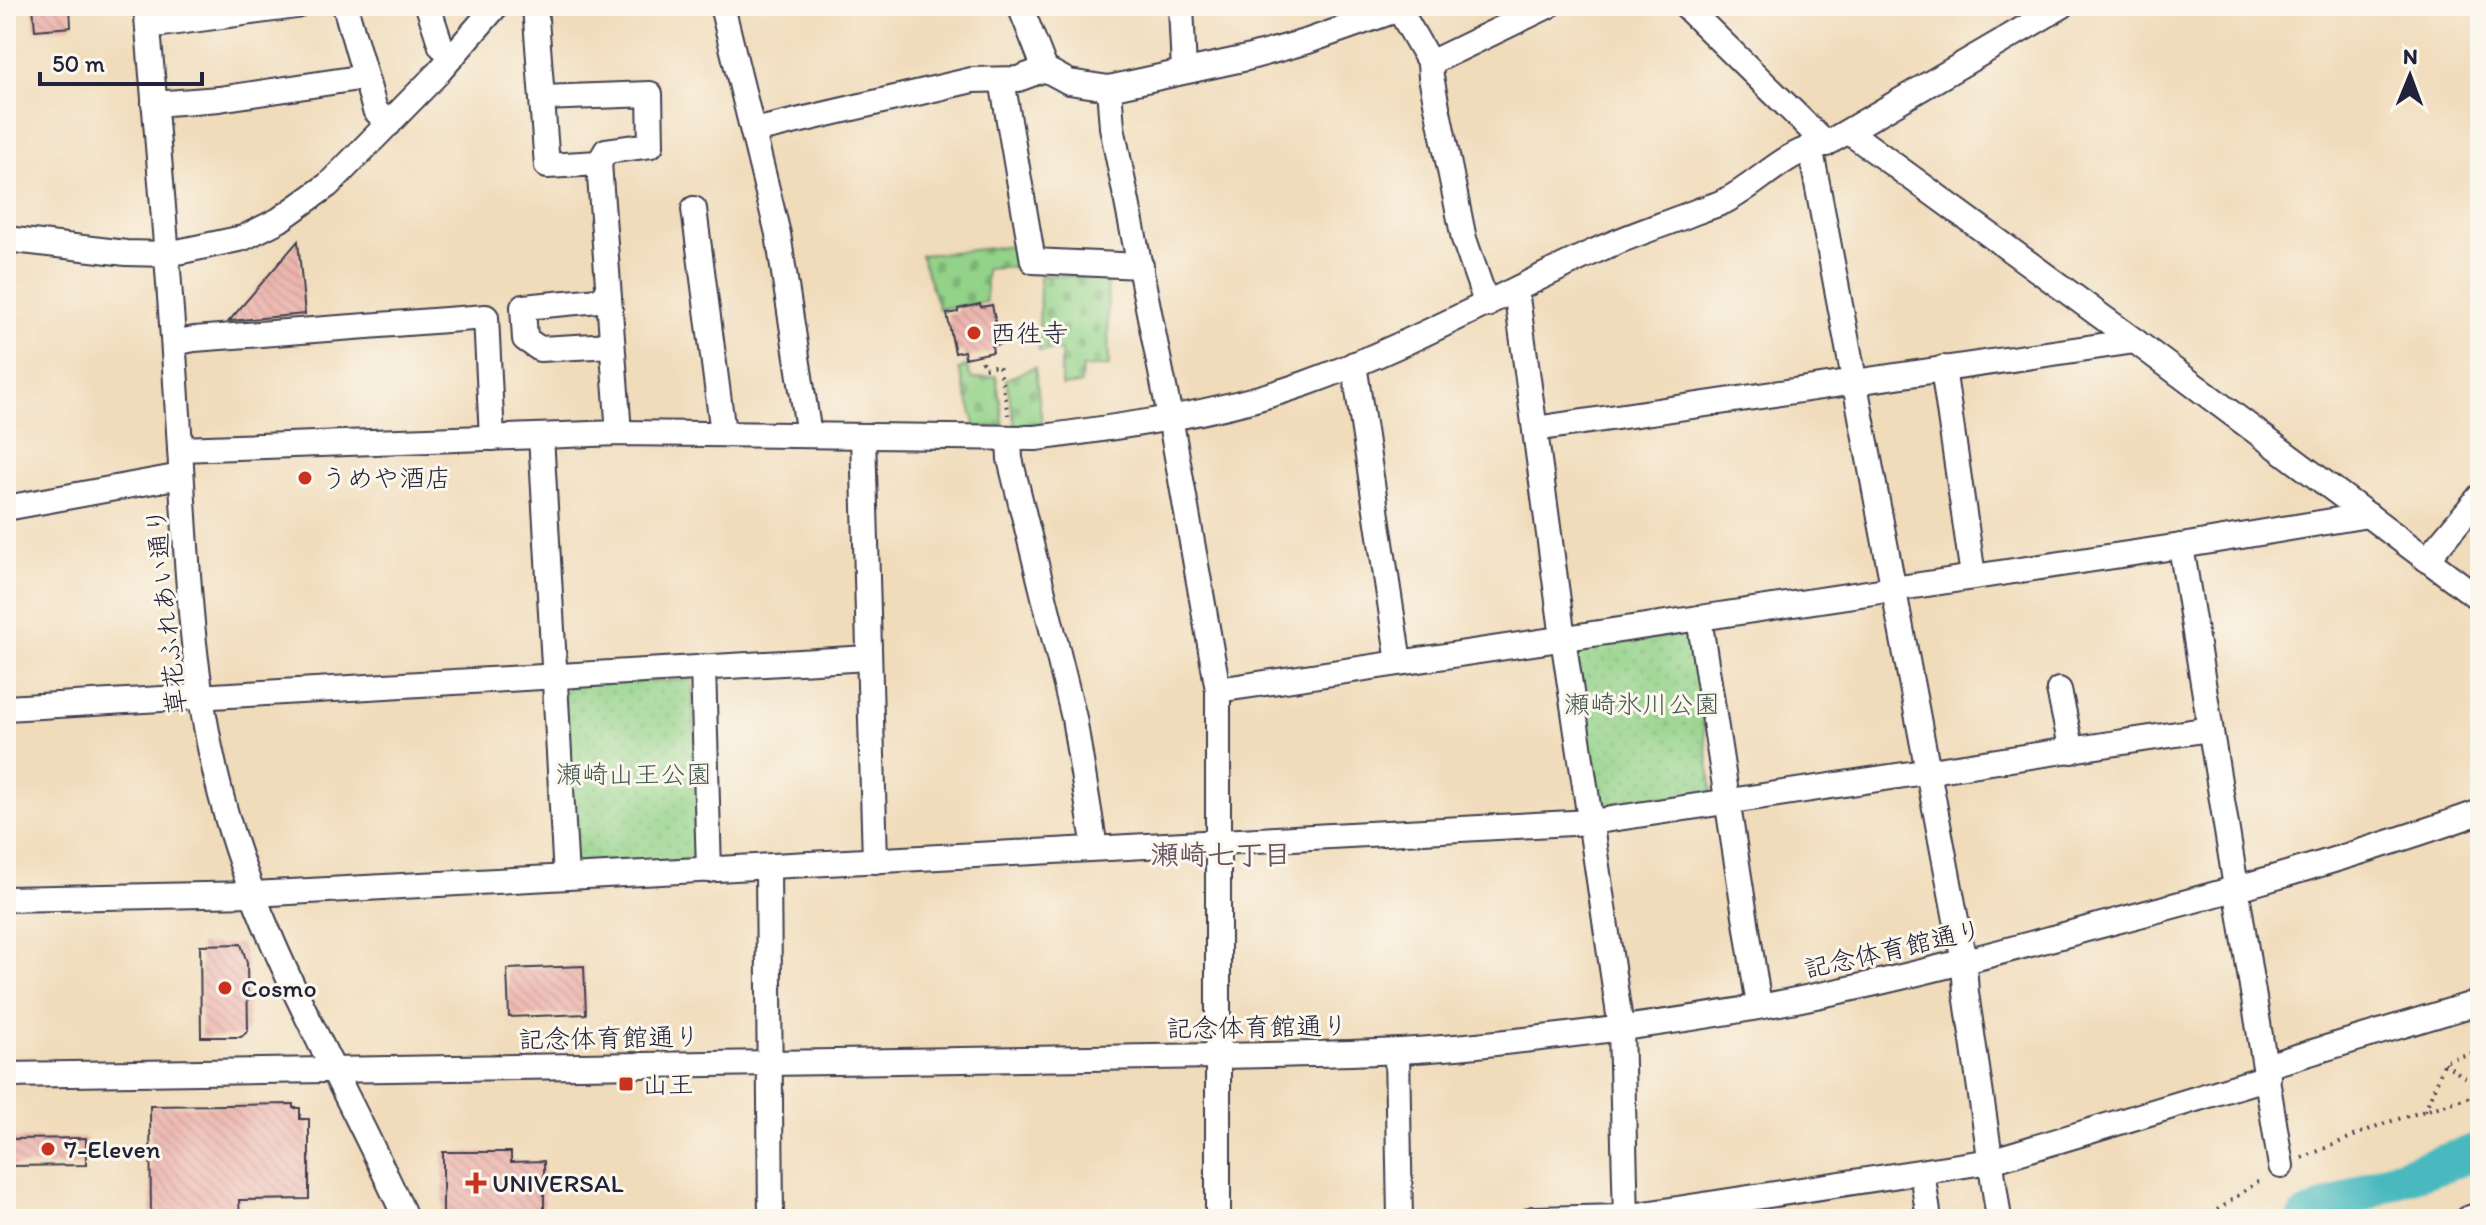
<svg xmlns="http://www.w3.org/2000/svg" width="2486" height="1225" font-family="Itim,'Klee One',sans-serif">
<style>
.grass{fill:url(#grass-dots);stroke:#5a7a62;stroke-width:2}
.cemetery{fill:url(#cemetery-stones);stroke:#5a7a62;stroke-width:2}
.lines{fill:none;stroke-linecap:round;stroke-linejoin:round}
.river{stroke:#4ab9bf;stroke-width:38}
.building{fill:url(#building-back-hatch)}
.minor-casing{stroke:#413e4e;stroke-width:28}
.path{stroke:#413e4e;stroke-width:4;stroke-dasharray:2 6;stroke-linecap:butt}
.minor{stroke:#fff;stroke-width:24}
.poi-dot{fill:#c8321e;stroke:#fbf7ec;stroke-width:3}
.labels{text-anchor:middle;dominant-baseline:central;stroke-width:6;stroke-linejoin:round;paint-order:stroke}
.poi-label{font-size:26px;fill:#22223b;stroke:#fbf7ec;text-anchor:start}
.street-label{font-size:26px;fill:#22223b;stroke:#fbf7ec}
.park-label{font-size:26px;fill:#445752;stroke:#fbf7ec}
.neighbourhood-label{font-size:28px;font-weight:bold;fill:#685462;stroke:#fbf7ec}
</style>
<defs>
<pattern id="grass-dots" width="8" height="8" patternUnits="userSpaceOnUse" patternTransform="scale(2)"><rect width="8" height="8" fill="#93d289"/><path d="M2 2h.1M6 6h.1" fill="none" stroke="#7eb477" stroke-width="1.8" stroke-linecap="round"/></pattern>
<pattern id="cemetery-stones" width="16" height="16" patternUnits="userSpaceOnUse" patternTransform="scale(2)"><rect width="16" height="16" fill="#93d289"/><path d="M2 7V4a2 2 0 0 1 4 0v3zM10 15v-3a2 2 0 0 1 4 0v3z" fill="#7eb477"/></pattern>
<pattern id="building-back-hatch" width="6" height="6" patternUnits="userSpaceOnUse" patternTransform="scale(2)"><rect width="6" height="6" fill="#ebb1aa"/><path d="M-1 5l2 2M0 0l6 6M5-1l2 2" fill="none" stroke="#c99893"/></pattern>
</defs>
<rect width="100%" height="100%" fill="#fbf7ec"/>
<filter id="ink" filterUnits="userSpaceOnUse"><feTurbulence type="fractalNoise" baseFrequency=".0125" numOctaves="2"/><feDisplacementMap in="SourceGraphic" scale="16" xChannelSelector="R" yChannelSelector="G"/><feConvolveMatrix kernelMatrix="1 2 1 2 8 2 1 2 1" color-interpolation-filters="sRGB"/></filter>
<filter id="wash" filterUnits="userSpaceOnUse"><feTurbulence type="fractalNoise" baseFrequency=".006" numOctaves="4" result="noise"/><feDisplacementMap in="SourceGraphic" scale="32" xChannelSelector="R" yChannelSelector="G"/><feGaussianBlur stdDeviation="1.8" result="paint"/><feColorMatrix in="noise" values="0 0 0 0 0 0 0 0 0 0 0 0 0 0 0 0 0 1.4 0 .05"/><feComposite in="paint" operator="in"/></filter>
<g filter="url(#wash)">
<rect width="100%" height="100%" fill="#f0dbba"/>
<g class="grass">
<polygon points="1692,633 1712,792 1598,805 1575,650"/>
<polygon points="692,680 703,854 692,861 582,865 574,860 564,694 572,683"/>
</g>
<g class="cemetery">
<polygon points="1020,245 1023,266 986,269 986,302 939,309 921,255"/>
<polygon points="1040,275 1107,277 1109,366 1082,368 1081,384 1061,386 1061,350 1039,351"/>
<polygon points="966,366 972,379 996,376 1004,426 976,427 959,369"/>
<polygon points="1035,367 1042,423 1015,426 1006,379"/>
</g>
<g class="lines">
<polyline class="river" points="2306,1219 2390,1181 2480,1151"/>
</g>
<g id="blocks">
<g class="building">
<polygon points="33,6 70,6 71,27 35,30"/>
<polygon points="298,241 305,314 229,321"/>
<polygon points="980,304 981,307 992,305 1000,344 992,346 993,352 965,358 964,351 955,353 947,314 958,312 958,309"/>
<polygon points="241,944 247,963 248,1031 241,1037 201,1037 200,945"/>
<polygon points="584,966 586,1014 509,1017 507,969"/>
<polygon points="293,1104 293,1108 300,1108 300,1119 309,1119 309,1199 239,1200 240,1219 151,1219 150,1106"/>
<polygon points="86,1138 86,1165 10,1166 10,1139"/>
<polygon points="443,1152 511,1152 511,1162 544,1161 544,1219 443,1219"/>
</g>
</g>
</g>
<g filter="url(#ink)">
<use href="#blocks" fill-opacity="0" stroke="#413e4e" stroke-width="2"/>
<g class="lines">
<defs>
<g id="minor">
<path d="M 146,6 C 158,142 170,279 178,415 C 187,556 189,698 232,834 C 273,967 349,1092 406,1219"/>
<polyline points="345,6 375,110 389,124"/>
<polyline points="428,6 441,46 453,56"/>
<polyline points="535,6 547,166 599,163 619,433"/>
<polyline points="722,6 778,234 809,435"/>
<polyline points="1020,6 1045,69 1069,82 1109,88 1247,58 1308,41 1399,9 1430,63 1431,77 1464,239 1487,305"/>
<polyline points="1181,6 1184,71"/>
<polyline points="1685,6 1826,144"/>
<polyline points="148,26 296,6"/>
<polyline points="1430,63 1548,6"/>
<polyline points="1002,80 1033,261 1141,266"/>
<polyline points="1109,88 1112,127 1170,417 1218,690 1218,1219"/>
<polyline points="542,98 650,94 651,145 606,151 599,163"/>
<polyline points="154,104 219,99 365,77"/>
<polyline points="754,131 972,80 1018,79 1045,69"/>
<polyline points="1849,132 2135,341 2480,599"/>
<polyline points="1810,146 1964,962 1966,993 1999,1219"/>
<polyline points="694,209 723,433"/>
<polyline points="6,239 126,253 168,254 243,238 279,220 328,185 437,74 496,6"/>
<polyline points="1516,290 1563,638 1621,1028 1626,1219"/>
<polyline points="609,299 523,307 525,339 540,349 612,345"/>
<polyline points="174,343 194,339 486,317 492,438"/>
<polyline points="1354,364 1399,662"/>
<polyline points="1943,368 1973,576"/>
<polyline points="1535,429 2135,341"/>
<polyline points="541,436 566,877"/>
<polyline points="863,436 875,861"/>
<polyline points="1009,439 1010,459 1074,718 1095,848"/>
<path d="M 180,449 L 619,433 L 1036,438 C 1126,426 1218,414 1304,384 C 1403,349 1496,297 1591,253 C 1625,237 1663,225 1698,211 C 1708,207 1718,205 1727,200 C 1761,182 1786,150 1826,144 L 2062,6"/>
<polyline points="6,508 181,476"/>
<polyline points="2181,546 2281,1166"/>
<polyline points="2427,559 2480,496"/>
<polyline points="1699,618 1759,1006"/>
<polyline points="703,667 709,870"/>
<polyline points="1218,690 2181,546 2368,515"/>
<polyline points="2059,690 2072,751"/>
<polyline points="6,708 868,658"/>
<polyline points="768,868 771,1219"/>
<polyline points="6,899 253,894 1591,822 2210,729"/>
<polyline points="1397,1052 1400,1219"/>
<polyline points="2266,1066 2480,1002"/>
<path d="M 6,1075 L 1218,1056 C 1304,1054 1391,1054 1477,1045 C 1595,1033 1714,1018 1830,993 C 1925,973 2019,947 2113,922 C 2237,889 2359,855 2480,812"/>
<polyline points="1922,1172 1929,1219"/>
<polyline points="1533,1219 1625,1217 1991,1161 2268,1077"/>
<polyline points="2467,1219 2480,1215"/>
</g>
</defs>
<use href="#minor" class="minor-casing"/>
<g class="path">
<polyline points="982,361 984,368 999,365 1008,415"/>
<polyline points="2444,1063 2477,1086"/>
<polyline points="2425,1111 2445,1061 2478,1051"/>
<polyline points="2302,1158 2382,1124 2480,1094"/>
<polyline points="2474,1196 2476,1099"/>
<polyline points="2204,1219 2262,1179"/>
</g>
<use href="#minor" class="minor"/>
</g>
</g>
<g class="poi-dot">
<circle cx="974" cy="333" r="8"/>
<circle cx="305" cy="478" r="8"/>
<circle cx="225" cy="988" r="8"/>
<rect x="618" y="1076" width="16" height="16" rx="4"/>
<circle cx="48" cy="1149" r="8"/>
<path d="M472 1171h8v8h8v8h-8v8h-8v-8h-8v-8h8z"/>
</g>
<g class="labels">
<g class="poi-label">
<text x="990" y="333">西徃寺</text>
<text x="321" y="478">うめや酒店</text>
<text x="241" y="988">Cosmo</text>
<text x="642" y="1084">山王</text>
<text x="64" y="1149">7-Eleven</text>
<text x="492" y="1183">UNIVERSAL</text>
</g>
<g class="street-label">
<text transform="translate(166 611) rotate(-96)">草花ふれあい通り</text>
<text transform="translate(1893 949) rotate(-13)">記念体育館通り</text>
<text transform="translate(1257 1027) rotate(-1)">記念体育館通り</text>
<text transform="translate(609 1038) rotate(-1)">記念体育館通り</text>
</g>
<g class="park-label">
<text x="1642" y="704">瀬崎氷川公園</text>
<text x="634" y="774">瀬崎山王公園</text>
</g>
<g class="neighbourhood-label">
<text x="1221" y="854">瀬崎七丁目</text>
</g>
</g>
<rect width="2486" height="1225" fill="none" stroke="#fbf7ec" stroke-width="32"/>
<g transform="translate(2410 76) rotate(1)" stroke="#fbf7ec" stroke-width="6" paint-order="stroke">
<path d="M0-6L14 30L0 20L-14 30Z" fill="#22223b"/>
<text y="-12" font-size="22" font-weight="bold" text-anchor="middle" fill="#22223b">N</text>
</g>
<path d="M40 72v12h162v-12" fill="none" stroke="#22223b" stroke-width="4"/>
<text x="52" y="72" font-size="24" fill="#22223b" stroke="#fbf7ec" stroke-width="6" paint-order="stroke">50 m</text>
</svg>
